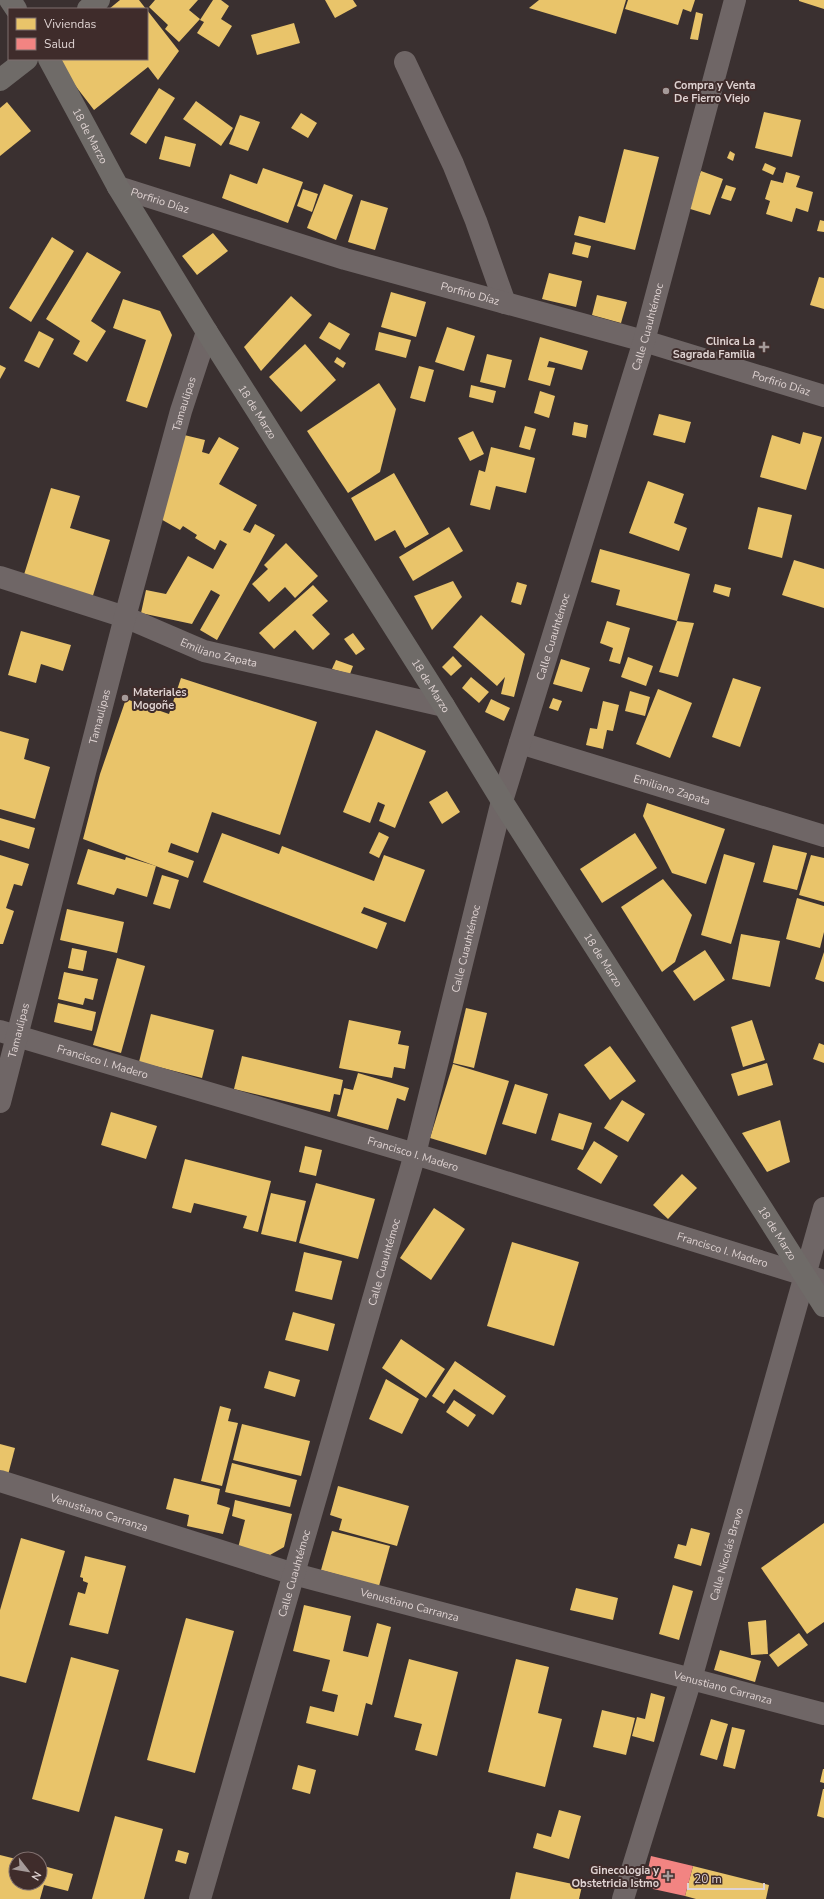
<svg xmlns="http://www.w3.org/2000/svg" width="824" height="1899" font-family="'Nunito Sans',sans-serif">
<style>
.homes{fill:#e9c46a}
.health{fill:#f28482}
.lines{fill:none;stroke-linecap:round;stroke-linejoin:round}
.street{stroke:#6f6666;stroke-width:22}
.secondary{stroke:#6f6b68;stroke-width:22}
.poi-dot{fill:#a59a99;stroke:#3f2c2b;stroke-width:1.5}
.labels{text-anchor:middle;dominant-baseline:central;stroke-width:4;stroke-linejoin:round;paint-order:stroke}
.poi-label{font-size:11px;font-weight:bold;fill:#dfd3d2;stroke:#3f2c2b;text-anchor:start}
.street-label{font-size:11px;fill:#dfd3d2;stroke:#3f2c2b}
</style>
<rect width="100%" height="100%" fill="#3a3030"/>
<g class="homes">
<polygon points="120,0 139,0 146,9 109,9"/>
<polygon points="155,0 198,0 189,10 200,19 179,42 165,29 168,25 149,7"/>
<polygon points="213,0 221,0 229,6 221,19 232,26 219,47 197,33 204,22 200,20"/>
<polygon points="325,0 353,0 357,6 335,18"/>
<polygon points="539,0 626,0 616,34 529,8"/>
<polygon points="628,0 695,0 691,12 683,9 678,25 625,9"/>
<polygon points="799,0 824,0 824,9 799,1"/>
<polygon points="147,10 179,51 158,80 148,67 94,110 58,63 59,59 147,59"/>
<polygon points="696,12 703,14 698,40 690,39"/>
<polygon points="294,23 300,43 257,55 251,35"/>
<polygon points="159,88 175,98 146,144 130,134"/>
<polygon points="196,101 233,128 221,146 183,119"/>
<polygon points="7,102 31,131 0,156 0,108"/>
<polygon points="764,112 801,120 792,157 755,148"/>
<polygon points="301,113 317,123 308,138 291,128"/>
<polygon points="240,115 260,122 248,151 229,144"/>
<polygon points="165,136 196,144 190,167 159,159"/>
<polygon points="624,149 659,157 635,250 574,235 579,216 605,223"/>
<polygon points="730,151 735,154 733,161 727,158"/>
<polygon points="765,163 776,168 773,175 762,170"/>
<polygon points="263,168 303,182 288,223 222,198 230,174 257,184"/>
<polygon points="701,171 723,179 710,215 687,208"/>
<polygon points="786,172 800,176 796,187 813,192 808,212 796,208 792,222 766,214 770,201 765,199 771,180 783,183"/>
<polygon points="324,184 353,195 336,240 307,228"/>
<polygon points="726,185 736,188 731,201 721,198"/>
<polygon points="303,189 318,194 312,212 297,206"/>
<polygon points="361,200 388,208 375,250 348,242"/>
<polygon points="820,220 824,221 824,232 817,231"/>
<polygon points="213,233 228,251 197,275 182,256"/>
<polygon points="52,237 74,251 31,322 9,308"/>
<polygon points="575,242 591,246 588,258 572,254"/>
<polygon points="87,252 121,272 91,321 106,331 87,362 73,354 80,341 46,319"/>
<polygon points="549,273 582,281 576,307 542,299"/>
<polygon points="819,277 824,278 824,309 810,305"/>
<polygon points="391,292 426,302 416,337 381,327"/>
<polygon points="597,295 627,302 621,323 592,315"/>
<polygon points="291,296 312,315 261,371 244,347"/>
<polygon points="123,299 160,311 172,335 147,408 126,401 146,340 113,328"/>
<polygon points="329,322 350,334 340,350 319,338"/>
<polygon points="447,327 475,336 464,371 435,362"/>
<polygon points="39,331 54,339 39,368 24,361"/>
<polygon points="379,332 411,340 406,358 375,350"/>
<polygon points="540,337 588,351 582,370 549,361 547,367 555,368 550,386 528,380"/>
<polygon points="305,344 336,380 301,412 269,377"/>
<polygon points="487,354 512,360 505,388 480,382"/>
<polygon points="337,357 346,363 343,368 334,362"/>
<polygon points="0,365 6,368 0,379"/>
<polygon points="419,366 434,370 425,402 410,398"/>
<polygon points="379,383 396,409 380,472 348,493 307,431"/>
<polygon points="471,385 496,391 493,403 469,397"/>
<polygon points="540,391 555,396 549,418 534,413"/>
<polygon points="659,414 691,422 685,443 653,435"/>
<polygon points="574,422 588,425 586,438 572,435"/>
<polygon points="525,426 536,429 530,450 519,447"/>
<polygon points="473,431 484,454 470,461 458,438"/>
<polygon points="803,432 822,437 806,490 760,477 772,435 800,444"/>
<polygon points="180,434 205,440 202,452 209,454 219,437 239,448 219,484 257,505 243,530 250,533 255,524 275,535 217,640 200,630 220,595 211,590 192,624 141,613 146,590 166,594 188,556 213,569 227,544 220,540 215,550 195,538 197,535 183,526 180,530 159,518"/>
<polygon points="491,447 535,458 526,493 496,486 490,510 470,505 479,470 485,472"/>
<polygon points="394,473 429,534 405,548 395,530 375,541 351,498"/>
<polygon points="648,481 684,494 674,523 687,528 679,551 629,533"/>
<polygon points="51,488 80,496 70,528 110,540 91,602 22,581"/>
<polygon points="758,507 792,515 782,558 748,549"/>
<polygon points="449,527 463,551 413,581 399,557"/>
<polygon points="286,543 318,576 295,598 285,587 269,602 252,584 268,569 264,565"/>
<polygon points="600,549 690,574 677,621 616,605 620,590 591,582"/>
<polygon points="794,560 824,569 824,608 782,595"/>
<polygon points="453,581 462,597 432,630 414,596"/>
<polygon points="517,582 527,585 521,605 511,602"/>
<polygon points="715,584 731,588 729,597 713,592"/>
<polygon points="313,585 328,601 312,615 330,634 313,650 295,630 274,649 259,633"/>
<polygon points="481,615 525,654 514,697 501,694 505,677 497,686 453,647"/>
<polygon points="607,621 630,628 620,664 609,661 613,648 600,643"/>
<polygon points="677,621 694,623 678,677 659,672"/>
<polygon points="21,631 71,645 63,671 41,664 36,683 8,675"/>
<polygon points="353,633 365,649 356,655 344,639"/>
<polygon points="453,656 462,666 451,676 442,667"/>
<polygon points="628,657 653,666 646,686 621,677"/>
<polygon points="561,659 590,668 582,692 553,684"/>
<polygon points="336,660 353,666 350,674 332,669"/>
<polygon points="471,677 489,692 479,703 462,688"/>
<polygon points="181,678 317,722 280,835 212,812 198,853 171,843 168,852 194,861 188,878 83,839 100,774 126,699 169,714"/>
<polygon points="733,678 761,687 740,747 712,737"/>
<polygon points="658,689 692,703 670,758 636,744"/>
<polygon points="630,691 650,697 645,716 625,711"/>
<polygon points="553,698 562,701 558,711 549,708"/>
<polygon points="491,699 510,708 504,721 485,712"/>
<polygon points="603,701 619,705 613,731 607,730 603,749 586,745 590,728 597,729"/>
<polygon points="376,730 426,751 395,828 379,821 385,805 378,802 370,823 343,812"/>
<polygon points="0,731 29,739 24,759 50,767 35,819 0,809"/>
<polygon points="447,791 460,812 442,824 429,802"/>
<polygon points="647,803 725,829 706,884 672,873 643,816"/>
<polygon points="0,818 35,828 29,849 0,840"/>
<polygon points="379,832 389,837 379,858 369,853"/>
<polygon points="222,833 279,854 282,846 374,881 384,855 425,870 405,922 364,907 361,913 387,923 377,949 203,882"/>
<polygon points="635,833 657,868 602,903 580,869"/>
<polygon points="773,845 807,853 797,890 763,882"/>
<polygon points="88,849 125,860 126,857 156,866 147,897 117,888 114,895 77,884"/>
<polygon points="724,854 755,863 731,944 701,935"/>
<polygon points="0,855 29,864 22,886 14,884 6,908 14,911 3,944 0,944"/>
<polygon points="811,855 824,858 824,902 799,895"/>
<polygon points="162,875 179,880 170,909 153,904"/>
<polygon points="663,879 692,915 675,962 662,972 621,907"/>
<polygon points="797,898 824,906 824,932 820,948 786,939"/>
<polygon points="67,909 124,922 117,953 60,940"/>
<polygon points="741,934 780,941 770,987 732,979"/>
<polygon points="72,948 87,951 83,971 68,968"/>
<polygon points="705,950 725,980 694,1001 673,971"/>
<polygon points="824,952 824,982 815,979"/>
<polygon points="117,958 145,966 121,1053 93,1045"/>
<polygon points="64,972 98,979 93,1000 85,998 83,1005 58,999"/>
<polygon points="58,1003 96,1012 92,1031 54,1022"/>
<polygon points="466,1008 487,1013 474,1068 453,1063"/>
<polygon points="151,1014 214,1030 202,1078 139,1062"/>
<polygon points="349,1020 401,1031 398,1044 409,1046 405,1069 394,1067 392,1078 339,1068"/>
<polygon points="752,1020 765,1060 743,1067 731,1027"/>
<polygon points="819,1043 824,1045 824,1063 813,1059"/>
<polygon points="610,1046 636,1081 610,1100 584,1065"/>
<polygon points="242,1056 343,1080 340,1095 334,1094 330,1112 234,1089"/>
<polygon points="767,1063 773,1085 738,1096 731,1074"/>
<polygon points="453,1064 509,1081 486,1155 430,1138"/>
<polygon points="358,1073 409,1088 405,1101 397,1098 388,1130 337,1116 344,1088 353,1090"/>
<polygon points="515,1084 548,1094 536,1134 502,1124"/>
<polygon points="622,1100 645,1114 628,1142 604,1128"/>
<polygon points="111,1112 157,1126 146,1159 101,1145"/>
<polygon points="559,1113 592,1123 583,1150 551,1140"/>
<polygon points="780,1120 790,1162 767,1172 742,1133"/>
<polygon points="594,1141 618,1156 601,1184 577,1169"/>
<polygon points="305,1146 322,1150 316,1176 299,1172"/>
<polygon points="185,1159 271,1181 258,1232 243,1228 247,1216 194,1203 191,1213 172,1208"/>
<polygon points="682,1174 697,1188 668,1219 653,1205"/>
<polygon points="316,1183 375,1199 358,1259 299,1243"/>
<polygon points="271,1193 306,1201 296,1242 261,1234"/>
<polygon points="434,1208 465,1229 431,1280 400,1258"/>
<polygon points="512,1242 579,1262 554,1346 487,1326"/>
<polygon points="304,1252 342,1261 332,1300 295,1291"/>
<polygon points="293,1312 335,1324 328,1351 285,1340"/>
<polygon points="401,1339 445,1369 426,1398 382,1368"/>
<polygon points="455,1361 506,1396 493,1415 454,1389 444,1404 432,1396"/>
<polygon points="269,1371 300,1380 295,1397 264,1388"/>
<polygon points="386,1379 419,1399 402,1434 369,1419"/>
<polygon points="454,1400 476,1415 468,1427 446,1412"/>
<polygon points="220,1406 231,1409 228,1421 238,1423 222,1486 201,1481"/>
<polygon points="242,1424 310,1441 301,1476 233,1460"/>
<polygon points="0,1444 15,1448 8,1475 0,1473"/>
<polygon points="232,1463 297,1480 290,1507 225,1492"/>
<polygon points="174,1478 220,1489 217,1504 230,1508 223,1534 187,1526 189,1515 166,1509"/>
<polygon points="338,1486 409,1506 397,1546 339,1530 342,1519 330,1515"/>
<polygon points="235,1500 292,1514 284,1547 270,1555 238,1548 245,1520 232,1516"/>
<polygon points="824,1523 824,1622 807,1634 761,1568"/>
<polygon points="691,1528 710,1533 701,1566 674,1558 678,1544 686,1546"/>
<polygon points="332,1531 390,1546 379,1586 321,1570"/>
<polygon points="21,1538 65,1551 26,1683 0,1676 0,1610"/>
<polygon points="85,1556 126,1566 108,1634 69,1625 78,1592 85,1594 88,1583 83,1581 83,1578 80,1577"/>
<polygon points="673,1585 693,1591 679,1640 659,1634"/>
<polygon points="576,1588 618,1598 613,1620 570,1610"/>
<polygon points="304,1605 351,1616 343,1651 368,1657 377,1623 391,1627 372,1705 366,1703 358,1736 306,1723 310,1706 334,1712 338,1695 322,1691 330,1660 293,1651"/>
<polygon points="186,1618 234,1631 195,1773 147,1760"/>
<polygon points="766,1620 768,1654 751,1655 748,1622"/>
<polygon points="799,1633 808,1645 778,1667 769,1655"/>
<polygon points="720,1650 761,1661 755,1682 714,1670"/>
<polygon points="71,1657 119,1670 79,1812 32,1799"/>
<polygon points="409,1659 458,1672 437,1756 415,1750 422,1724 394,1717"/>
<polygon points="516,1659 549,1667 538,1713 562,1719 545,1787 488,1772"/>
<polygon points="651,1693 665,1697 654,1742 632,1736 637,1717 645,1719"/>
<polygon points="602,1710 635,1718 626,1755 593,1747"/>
<polygon points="711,1719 728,1724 717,1760 700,1755"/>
<polygon points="732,1727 745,1730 735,1769 723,1766"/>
<polygon points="298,1765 316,1770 310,1794 292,1789"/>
<polygon points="823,1769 824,1769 824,1783 820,1782"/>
<polygon points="823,1789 824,1789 824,1818 817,1816"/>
<polygon points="559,1810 581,1816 569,1859 533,1848 537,1833 551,1837"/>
<polygon points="115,1816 163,1829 144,1899 92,1899"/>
<polygon points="178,1850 189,1853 186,1864 175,1861"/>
<polygon points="0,1855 16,1859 16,1883 40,1883 40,1865 73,1874 68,1891 44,1885 40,1899 0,1899"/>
<polygon points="693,1866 769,1885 766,1899 696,1899 685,1896"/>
<polygon points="516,1872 582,1886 579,1899 510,1899"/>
</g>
<polygon class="health" points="651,1856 693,1866 685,1896 644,1887"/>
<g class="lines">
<g class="street">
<polyline points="405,62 453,164 476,221 505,303"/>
<path id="s1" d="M 118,187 L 345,259 L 644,341 L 824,396"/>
<path id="s2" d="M 0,577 L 125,617 L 204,651 L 444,706"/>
<path id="s3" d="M 520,743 L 824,836"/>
<path id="s4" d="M 0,1031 L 415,1154 L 824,1281"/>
<path id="s5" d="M 0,1102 L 125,617 L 181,411 L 207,332"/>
<path id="s6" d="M 0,1481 L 294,1574 L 824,1714"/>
<path id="s7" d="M 200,1899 L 415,1154 L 502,801 L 644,341 L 735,0"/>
<path id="s8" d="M 623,1899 L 691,1679 L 824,1208"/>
</g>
<g class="secondary">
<polyline points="10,0 16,9"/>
<polyline points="88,9 99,0"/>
<path id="s9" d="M 49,59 L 118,187 L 207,332 L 444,706 L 502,801 L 824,1306"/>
<polyline points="0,80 27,59"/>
</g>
</g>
<g class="poi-dot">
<circle cx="666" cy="91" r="4"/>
<path d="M762 341h4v4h4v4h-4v4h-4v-4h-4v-4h4z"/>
<circle cx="125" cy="698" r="4"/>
<path d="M666 1870h4v4h4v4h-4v4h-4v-4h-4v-4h4z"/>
</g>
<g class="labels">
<g class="poi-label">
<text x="674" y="85">Compra y Venta<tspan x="674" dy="13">De Fierro Viejo</tspan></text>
<text x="755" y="341" text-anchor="end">Clinica La<tspan x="755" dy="13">Sagrada Familia</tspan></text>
<text x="133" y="692">Materiales<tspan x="133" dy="13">Mogoñe</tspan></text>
<text x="659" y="1870" text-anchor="end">Ginecologia y<tspan x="659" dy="13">Obstetricia Istmo</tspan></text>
</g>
<g class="street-label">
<text stroke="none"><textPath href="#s9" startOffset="87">18 de Marzo</textPath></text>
<text stroke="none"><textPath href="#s1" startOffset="44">Porfirio Díaz</textPath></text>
<text stroke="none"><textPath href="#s1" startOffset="368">Porfirio Díaz</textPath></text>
<text stroke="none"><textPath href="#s7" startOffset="1635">Calle Cuauhtémoc</textPath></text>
<text stroke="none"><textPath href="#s1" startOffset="692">Porfirio Díaz</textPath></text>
<text stroke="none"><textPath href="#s5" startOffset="722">Tamaulipas</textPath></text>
<text stroke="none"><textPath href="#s9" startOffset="410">18 de Marzo</textPath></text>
<text stroke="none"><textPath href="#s7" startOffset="1311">Calle Cuauhtémoc</textPath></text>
<text stroke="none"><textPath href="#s2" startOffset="232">Emiliano Zapata</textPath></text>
<text stroke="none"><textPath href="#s9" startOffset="734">18 de Marzo</textPath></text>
<text stroke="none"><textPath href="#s5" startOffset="398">Tamaulipas</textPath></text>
<text stroke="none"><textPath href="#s3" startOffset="159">Emiliano Zapata</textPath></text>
<text stroke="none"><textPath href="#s7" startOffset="987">Calle Cuauhtémoc</textPath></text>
<text stroke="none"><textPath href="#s9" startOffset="1058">18 de Marzo</textPath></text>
<text stroke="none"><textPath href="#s5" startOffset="74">Tamaulipas</textPath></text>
<text stroke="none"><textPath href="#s4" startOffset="107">Francisco I. Madero</textPath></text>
<text stroke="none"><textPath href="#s4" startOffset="431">Francisco I. Madero</textPath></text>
<text stroke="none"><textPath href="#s9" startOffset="1382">18 de Marzo</textPath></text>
<text stroke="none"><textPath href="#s4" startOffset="755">Francisco I. Madero</textPath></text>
<text stroke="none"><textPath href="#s7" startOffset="663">Calle Cuauhtémoc</textPath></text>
<text stroke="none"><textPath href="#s6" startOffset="104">Venustiano Carranza</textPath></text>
<text stroke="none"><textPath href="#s8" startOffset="360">Calle Nicolás Bravo</textPath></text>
<text stroke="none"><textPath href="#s7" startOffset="339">Calle Cuauhtémoc</textPath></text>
<text stroke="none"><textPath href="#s6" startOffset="428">Venustiano Carranza</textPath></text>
<text stroke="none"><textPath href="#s6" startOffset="752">Venustiano Carranza</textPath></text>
</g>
</g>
<rect x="8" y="8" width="140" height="52" fill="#3f2c2b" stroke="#7f6f6e"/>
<rect x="16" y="18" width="20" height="12" fill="#e9c46a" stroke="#7f6f6e"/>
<text x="44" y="28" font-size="12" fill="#dfd3d2">Viviendas</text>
<rect x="16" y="38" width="20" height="12" fill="#f28482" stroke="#7f6f6e"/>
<text x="44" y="48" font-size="12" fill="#dfd3d2">Salud</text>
<g transform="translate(28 1871) rotate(121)"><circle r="19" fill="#3f2c2b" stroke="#7f6f6e"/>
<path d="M0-3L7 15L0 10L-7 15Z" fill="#a59a99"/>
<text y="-6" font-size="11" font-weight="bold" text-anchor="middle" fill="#dfd3d2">N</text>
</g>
<path d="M688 1883v6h76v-6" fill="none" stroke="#dfd3d2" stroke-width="2"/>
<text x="694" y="1883" font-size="12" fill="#dfd3d2" stroke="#3f2c2b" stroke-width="3" paint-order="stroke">20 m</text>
</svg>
